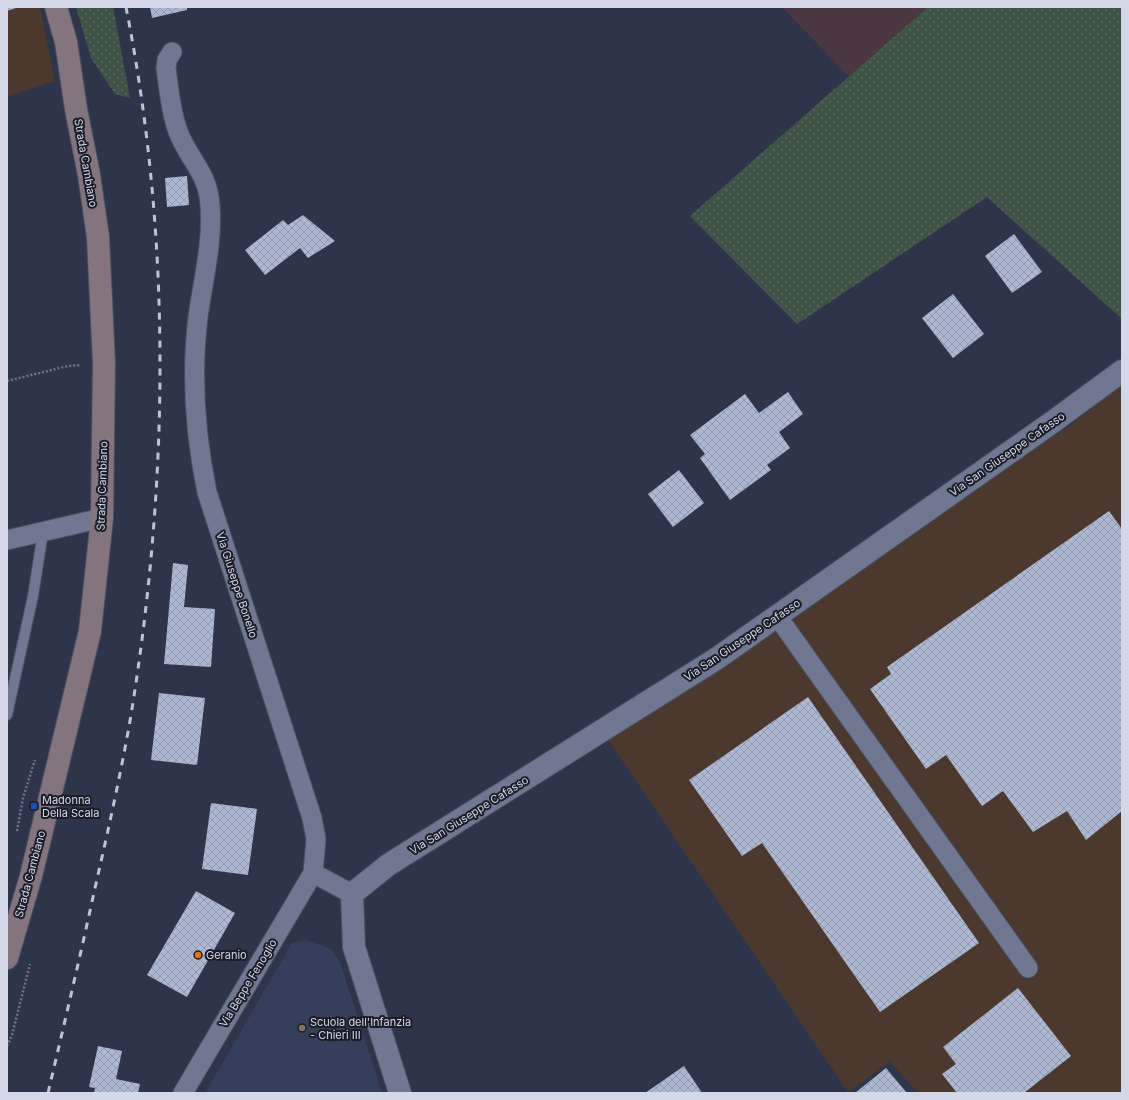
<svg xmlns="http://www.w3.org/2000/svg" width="1129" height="1100" font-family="Inter,sans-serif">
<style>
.built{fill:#363f5a}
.industrial{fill:#4b392f}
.medical{fill:#4a3740}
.grass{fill:url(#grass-dots)}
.building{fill:url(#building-cross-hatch)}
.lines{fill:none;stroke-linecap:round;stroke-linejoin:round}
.service-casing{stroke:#4b5163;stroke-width:12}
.minor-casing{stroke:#4b5163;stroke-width:21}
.tertiary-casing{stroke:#4b5163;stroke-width:24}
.secondary-casing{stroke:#4b5163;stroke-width:24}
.path{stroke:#707688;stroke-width:2.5;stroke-dasharray:2 2;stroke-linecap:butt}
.service{stroke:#6f7890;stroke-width:10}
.minor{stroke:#6f7890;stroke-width:19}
.tertiary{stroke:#6f7890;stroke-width:22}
.secondary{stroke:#84747e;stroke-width:22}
.rail{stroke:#bfc4d3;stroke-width:3;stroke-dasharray:7 7;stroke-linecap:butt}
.transit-dot{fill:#1a4fb4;stroke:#1a1d27;stroke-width:1.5}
.food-dot{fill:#e8710a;stroke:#1a1d27;stroke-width:1.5}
.education-dot{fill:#8d6e63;stroke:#1a1d27;stroke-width:1.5}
.labels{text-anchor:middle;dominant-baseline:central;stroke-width:4;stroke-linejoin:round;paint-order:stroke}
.street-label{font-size:11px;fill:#d3d8e6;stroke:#1a1d27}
.poi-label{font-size:11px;fill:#d3d8e6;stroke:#1a1d27;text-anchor:start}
</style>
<defs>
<pattern id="grass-dots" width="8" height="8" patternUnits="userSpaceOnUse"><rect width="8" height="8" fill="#3f5346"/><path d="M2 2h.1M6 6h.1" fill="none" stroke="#5a6b61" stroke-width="1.8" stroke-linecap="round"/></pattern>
<pattern id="building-cross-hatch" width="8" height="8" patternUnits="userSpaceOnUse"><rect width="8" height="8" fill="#adb7d1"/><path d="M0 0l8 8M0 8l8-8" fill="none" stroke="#929aae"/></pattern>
</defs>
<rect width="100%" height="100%" fill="#2e354a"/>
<polygon class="built" points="306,940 331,949 340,962 382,1093 205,1093 292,943"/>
<g class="industrial">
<polygon points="7,7 40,7 55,81 7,97"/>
<polygon points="1122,382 1122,1093 918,1093 890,1062 848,1092 602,731 1074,423"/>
</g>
<polygon class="medical" points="782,7 928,7 849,77"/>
<g class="grass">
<polygon points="76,7 113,7 130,98 115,94 91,58"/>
<polygon points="928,7 1122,7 1122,319 987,197 797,324 690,216"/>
</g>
<g class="building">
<polygon points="7,7 19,7 7,11"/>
<polygon points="150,7 187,7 187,10 152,18"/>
<polygon points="187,176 189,205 167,207 165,178"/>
<polygon points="303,215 335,241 308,258 300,248 265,275 245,250 283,220 288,225"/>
<polygon points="1014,234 1042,272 1012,293 985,256"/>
<polygon points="953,294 984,334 953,358 922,318"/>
<polygon points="788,392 803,414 779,432 790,448 767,465 771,470 730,500 700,458 705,454 690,435 745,394 759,413"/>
<polygon points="679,470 704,503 673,527 648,494"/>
<polygon points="1109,511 1122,529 1122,811 1086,840 1067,811 1033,832 1003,791 982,806 946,755 926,769 870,689 891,674 887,667"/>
<polygon points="173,563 188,565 184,607 215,609 211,667 164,664"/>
<polygon points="159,693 205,698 197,765 151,760"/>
<polygon points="808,697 979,943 880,1012 762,843 742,856 689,780"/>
<polygon points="211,803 257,809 248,875 202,869"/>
<polygon points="196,891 235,913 187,997 147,975"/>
<polygon points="1018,988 1071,1056 1024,1093 957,1093 942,1074 956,1064 943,1047"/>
<polygon points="98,1046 122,1051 116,1079 140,1084 138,1093 94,1093 95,1088 89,1087"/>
<polygon points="684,1066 702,1093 645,1093"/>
<polygon points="886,1068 907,1093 855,1093"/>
</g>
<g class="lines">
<defs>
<polyline id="service" points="7,715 33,596 43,532"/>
<g id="minor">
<path d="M 172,52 L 167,60 L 166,68 C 169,90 171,113 179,134 C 190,161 208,173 210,205 C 213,243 203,280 198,317 C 191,375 195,434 207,492 L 312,818 L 316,839 L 313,873 L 352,894"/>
<polyline points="7,540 102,518"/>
<polyline points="777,616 1028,968"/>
<polyline points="183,1093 313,873"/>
</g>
<polyline id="tertiary" points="400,1093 354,947 352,894 388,865 716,659 1054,421 1122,371"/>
<polyline id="secondary" points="7,958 31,876 90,631 102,518 104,363 98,237 89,175 76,109 66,42 56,7"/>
</defs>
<use href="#service" class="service-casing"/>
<use href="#minor" class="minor-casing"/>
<use href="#tertiary" class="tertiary-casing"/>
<use href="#secondary" class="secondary-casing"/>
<g class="path">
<polyline points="7,381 68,366 81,365"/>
<polyline points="17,831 23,798 35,760"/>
<polyline points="7,1046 12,1035 30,964"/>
</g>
<use href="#service" class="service"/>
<use href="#minor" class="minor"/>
<use href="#tertiary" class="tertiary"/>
<use href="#secondary" class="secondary"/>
<path class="rail" d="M 48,1093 C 64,1025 80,957 95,888 C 108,831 121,773 131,715 C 169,481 172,240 126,7"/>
</g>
<rect class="transit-dot" x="30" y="802" width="8" height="8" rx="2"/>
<circle class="food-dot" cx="198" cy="955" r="4"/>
<circle class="education-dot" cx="302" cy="1028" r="4"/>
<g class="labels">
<g class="street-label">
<text transform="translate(86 163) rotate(80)">Strada Cambiano</text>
<text transform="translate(1007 454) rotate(-35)">Via San Giuseppe Cafasso</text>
<text transform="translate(102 486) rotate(-88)">Strada Cambiano</text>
<text transform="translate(237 585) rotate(72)">Via Giuseppe Bonello</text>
<text transform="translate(742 640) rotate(-34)">Via San Giuseppe Cafasso</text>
<text transform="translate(469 815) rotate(-32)">Via San Giuseppe Cafasso</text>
<text transform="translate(30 874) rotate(-75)">Strada Cambiano</text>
<text transform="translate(248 983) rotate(-59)">Via Beppe Fenoglio</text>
</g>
<g class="poi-label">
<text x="42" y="800">Madonna<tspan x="42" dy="13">Della Scala</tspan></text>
<text x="206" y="955">Geranio</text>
<text x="310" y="1022">Scuola dell'Infanzia<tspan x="310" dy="13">- Chieri III</tspan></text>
</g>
</g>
<rect width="1129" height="1100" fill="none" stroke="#d3d8e6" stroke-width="16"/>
</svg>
